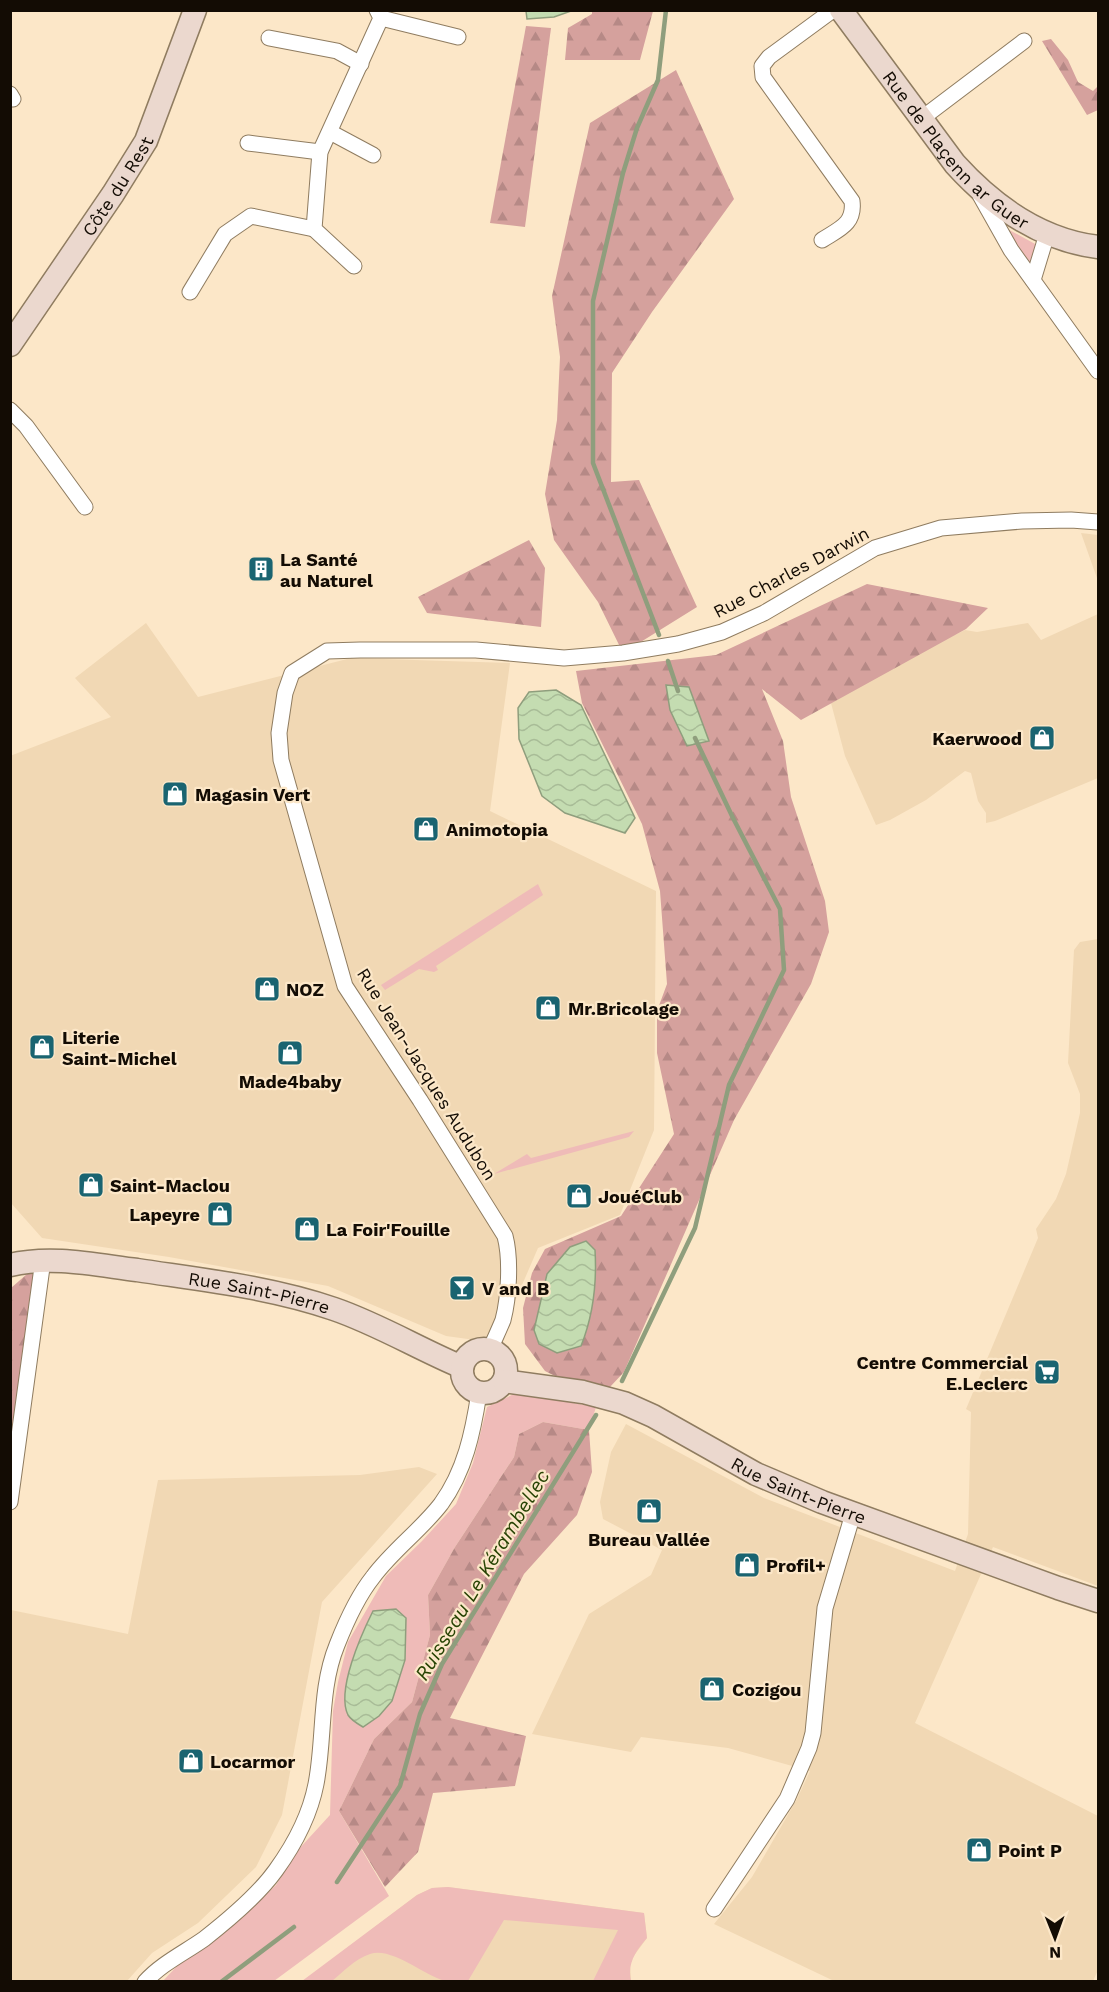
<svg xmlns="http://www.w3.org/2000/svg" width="1109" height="1992" font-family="'Work Sans',sans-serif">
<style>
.built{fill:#f1d8b4}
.green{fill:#efbbb8}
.forest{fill:url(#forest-firs)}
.water{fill:url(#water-waves);stroke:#8f9e7d;stroke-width:1.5}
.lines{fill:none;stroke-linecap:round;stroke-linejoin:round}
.stream{stroke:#8f9e7d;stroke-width:4.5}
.street-casing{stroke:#8f7c60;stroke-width:17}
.secondary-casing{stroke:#8f7c60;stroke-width:25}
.street{stroke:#fff;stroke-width:15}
.secondary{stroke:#ebd8ce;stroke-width:22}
.labels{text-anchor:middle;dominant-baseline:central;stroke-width:4.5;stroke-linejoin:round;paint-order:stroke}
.street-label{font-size:18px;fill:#130c04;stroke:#fce7c8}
.poi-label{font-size:18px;font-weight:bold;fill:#130c04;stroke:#fce7c8;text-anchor:start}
.water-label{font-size:20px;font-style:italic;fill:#274303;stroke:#fce7c8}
</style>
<defs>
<pattern id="forest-firs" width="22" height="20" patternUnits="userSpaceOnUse" patternTransform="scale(1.5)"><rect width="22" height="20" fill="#d5a19d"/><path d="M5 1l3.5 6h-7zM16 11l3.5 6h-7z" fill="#b68986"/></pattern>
<pattern id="water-waves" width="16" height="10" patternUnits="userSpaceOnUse" patternTransform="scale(1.5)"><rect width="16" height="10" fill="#c4dcb1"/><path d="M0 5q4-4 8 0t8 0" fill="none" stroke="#a8bc97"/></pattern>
</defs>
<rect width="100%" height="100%" fill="#fce7c8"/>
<g class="built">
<polygon points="1081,533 1098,535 1098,581"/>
<polygon points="1098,614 1098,778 995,821 986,823 986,813 978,801 971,773 965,771 926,800 890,820 876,825 845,756 831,703 930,647 965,630 977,632 1028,623 1041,640"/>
<polygon points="146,623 198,697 351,658 510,663 490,811 656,891 654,1130 620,1215 538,1248 497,1343 446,1336 328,1286 169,1257 42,1238 11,1203 10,756 111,717 75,678"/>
<polygon points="1098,939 1098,1586 993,1547 915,1723 1098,1816 1098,1970 1093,1981 834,1981 714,1924 752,1877 797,1799 810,1771 728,1748 641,1737 631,1752 532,1734 589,1614 651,1575 662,1550 603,1519 600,1502 611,1452 626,1424 764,1498 955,1571 968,1534 971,1412 966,1409 1038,1238 1036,1229 1056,1199 1066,1174 1080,1113 1080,1094 1068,1063 1074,950 1080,942"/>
<polygon points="419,1467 437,1474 322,1602 282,1815 256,1867 198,1923 152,1953 127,1981 11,1981 11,1610 128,1634 158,1480 360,1475"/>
<polygon points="448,1887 644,1913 647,1938 633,1957 630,1965 631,1981 302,1982 417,1895 432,1888"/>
</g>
<g class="green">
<polygon points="1002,226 1037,245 1031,269"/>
<polygon points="538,884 543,895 436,966 438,970 434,972 419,969 385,990 381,985"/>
<polygon points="634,1131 629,1137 494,1174 527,1154 531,1158"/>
<polygon points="516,1393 596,1407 589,1430 543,1422 519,1434 514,1457 455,1547 428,1595 430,1635 412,1702 374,1739 339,1811 389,1896 274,1981 162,1982 178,1965 243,1917 276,1885 298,1850 330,1815 333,1711 338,1682 348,1642 386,1576 422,1541 456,1504 473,1463 487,1407"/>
<path d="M 448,1887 L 644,1913 L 647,1938 C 636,1951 627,1963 631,1981 L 593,1981 L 618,1930 L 504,1920 L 468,1981 C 462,1982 455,1983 449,1982 C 427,1978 392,1946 370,1954 C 355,1959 343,1972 332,1981 L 302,1981 L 417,1895 L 432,1888 Z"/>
</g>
<g class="forest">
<polygon points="592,11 653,11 640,60 565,60 568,28 592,14"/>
<polygon points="526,26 551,28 525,227 490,223"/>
<polygon points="1051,39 1068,60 1078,82 1093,91 1098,86 1098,110 1087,115 1042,41"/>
<polygon points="676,70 734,199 652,312 612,373 611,482 639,480 697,607 623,653 598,602 554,540 545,494 557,420 560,357 552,296 590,123"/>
<polygon points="529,540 545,568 541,627 427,613 418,597"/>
<polygon points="867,584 988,608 966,629 801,720 762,689 783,741 791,797 825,901 829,932 811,984 734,1120 624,1372 610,1387 559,1378 545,1371 525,1344 523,1308 532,1273 545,1249 621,1216 674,1134 657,1053 657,1011 667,984 660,891 642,824 582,703 576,671 716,655"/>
<polygon points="43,1260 11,1501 11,1288"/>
<polygon points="543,1422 589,1430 592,1472 577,1515 524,1574 450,1718 526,1736 515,1786 433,1793 418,1852 385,1887 339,1811 374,1739 412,1702 430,1635 428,1595 455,1547 514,1457 519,1434"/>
</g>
<g class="water">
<polygon points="526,11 526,10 571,11 554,17 527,19"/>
<polygon points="666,685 689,687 709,741 687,746 670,710"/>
<polygon points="556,690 581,705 635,818 625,833 565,813 542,796 519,739 518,708 529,692"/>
<path d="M 586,1241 L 595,1250 C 597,1283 593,1316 581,1346 L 557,1353 L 539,1344 L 534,1330 L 547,1274 L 570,1247 Z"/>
<path d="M 396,1609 L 406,1618 L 405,1660 L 392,1701 L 379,1716 L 363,1727 C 358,1724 351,1720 348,1715 C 336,1691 361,1635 373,1611 Z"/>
</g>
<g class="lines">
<g class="stream">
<polyline points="659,635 593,463 593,301 623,173 637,128 658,80 666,10"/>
<polyline points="668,661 678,691"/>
<polyline points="622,1381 695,1228 729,1085 784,970 780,909 733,818 695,738"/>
<polyline points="337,1882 400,1786 420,1714 442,1664 596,1415"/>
<polyline points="221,1982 294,1927"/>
</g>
<defs>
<g id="street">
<polyline points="381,18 458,37"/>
<polyline points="269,38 337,51 361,64"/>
<polyline points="10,94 13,99"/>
<polyline points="921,119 1024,41"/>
<polyline points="330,132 373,155"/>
<polyline points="248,143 320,152"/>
<polyline points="980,195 1011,250 1098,371"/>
<path d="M 822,240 C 839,229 855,224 852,201 L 763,77 L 762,66 L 769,57 L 833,10"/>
<polyline points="354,266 314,229 320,152 381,18 377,10"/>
<polyline points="1033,280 1047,234"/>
<polyline points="190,292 225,234 251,216 314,229"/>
<polyline points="10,410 26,426 85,507"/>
<path d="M 490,1350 C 494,1340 499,1330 503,1320 C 509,1297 511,1259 505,1236 L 420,1100 L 345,986 L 281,760 L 279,733 L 285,693 L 292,673 L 327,651 L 360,650 L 476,650 L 564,658 L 623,653 L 678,644 L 722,632 L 764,613 L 875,548 L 941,528 L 1022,521 L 1071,520 L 1098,522"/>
<polyline points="10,1502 43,1260"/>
<polyline points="714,1909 787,1799 809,1748 813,1733 825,1608 853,1514"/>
<path d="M 145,1982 C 161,1964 184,1953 204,1939 C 227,1921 259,1894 276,1870 C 294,1845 310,1815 316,1784 C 325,1738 319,1689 337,1645 C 346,1622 357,1597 373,1577 C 393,1550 421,1530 441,1504 C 465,1471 473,1432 479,1393"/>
</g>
<g id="secondary">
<path id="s1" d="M 841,10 L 955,164 C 994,207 1040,240 1098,247"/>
<path id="s2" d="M 10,345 L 113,194 L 146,141 L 195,10"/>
<path id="s3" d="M 10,1265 C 52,1255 96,1265 137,1270 C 203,1280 270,1287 334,1309 C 378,1324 419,1349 462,1367"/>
<circle cx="484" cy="1371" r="22"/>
<path id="s4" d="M 504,1381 L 583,1392 L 624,1403 L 653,1416 L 756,1474 L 822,1502 L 1058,1588 L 1098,1601"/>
</g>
</defs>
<use href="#street" class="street-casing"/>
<use href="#secondary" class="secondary-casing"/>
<use href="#street" class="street"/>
<use href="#secondary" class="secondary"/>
</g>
<defs>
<symbol id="building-square" viewBox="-11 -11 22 22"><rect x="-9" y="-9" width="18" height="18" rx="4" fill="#1a6471" stroke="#fce7c8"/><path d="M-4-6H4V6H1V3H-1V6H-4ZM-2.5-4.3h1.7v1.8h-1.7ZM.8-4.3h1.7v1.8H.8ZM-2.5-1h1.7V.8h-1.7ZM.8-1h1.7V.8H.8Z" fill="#fff"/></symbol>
<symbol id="shop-square" viewBox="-11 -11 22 22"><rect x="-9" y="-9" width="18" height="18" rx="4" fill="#1a6471" stroke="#fce7c8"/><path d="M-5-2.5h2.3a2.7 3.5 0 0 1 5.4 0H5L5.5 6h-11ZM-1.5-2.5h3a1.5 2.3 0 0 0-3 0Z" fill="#fff"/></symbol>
<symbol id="bar-square" viewBox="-11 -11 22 22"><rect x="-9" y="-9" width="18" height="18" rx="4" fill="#1a6471" stroke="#fce7c8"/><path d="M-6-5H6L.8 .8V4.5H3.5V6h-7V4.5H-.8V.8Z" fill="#fff"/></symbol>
<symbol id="supermarket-square" viewBox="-11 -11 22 22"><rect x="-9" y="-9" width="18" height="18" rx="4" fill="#1a6471" stroke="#fce7c8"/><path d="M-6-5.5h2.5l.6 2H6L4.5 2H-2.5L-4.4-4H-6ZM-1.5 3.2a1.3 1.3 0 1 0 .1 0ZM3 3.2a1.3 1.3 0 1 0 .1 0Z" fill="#fff"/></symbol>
</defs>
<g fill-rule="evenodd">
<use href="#building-square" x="246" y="554" width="30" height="30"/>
<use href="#shop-square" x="1027" y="723" width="30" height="30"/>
<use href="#shop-square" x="160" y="779" width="30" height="30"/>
<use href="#shop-square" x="411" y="814" width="30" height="30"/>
<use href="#shop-square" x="252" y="974" width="30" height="30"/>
<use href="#shop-square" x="533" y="993" width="30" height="30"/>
<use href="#shop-square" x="27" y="1032" width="30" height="30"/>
<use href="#shop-square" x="275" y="1038" width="30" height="30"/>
<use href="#shop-square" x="76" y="1170" width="30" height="30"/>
<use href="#shop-square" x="564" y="1181" width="30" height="30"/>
<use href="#shop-square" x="205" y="1199" width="30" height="30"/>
<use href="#shop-square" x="292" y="1214" width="30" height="30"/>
<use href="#bar-square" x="447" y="1273" width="30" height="30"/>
<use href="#supermarket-square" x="1032" y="1357" width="30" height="30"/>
<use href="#shop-square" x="634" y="1496" width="30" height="30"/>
<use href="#shop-square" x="732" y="1550" width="30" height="30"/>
<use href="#shop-square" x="697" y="1674" width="30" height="30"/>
<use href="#shop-square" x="176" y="1746" width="30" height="30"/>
<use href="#shop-square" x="964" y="1835" width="30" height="30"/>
</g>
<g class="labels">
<g class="street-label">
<text stroke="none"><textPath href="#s1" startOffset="182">Rue de Plaçenn ar Guer</textPath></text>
<text stroke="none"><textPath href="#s2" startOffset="192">Côte du Rest</textPath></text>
<text transform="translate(791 572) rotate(-28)">Rue Charles Darwin</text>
<text transform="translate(427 1074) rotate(58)">Rue Jean-Jacques Audubon</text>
<text stroke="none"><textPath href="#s3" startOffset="252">Rue Saint-Pierre</textPath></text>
<text stroke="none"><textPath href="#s4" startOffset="318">Rue Saint-Pierre</textPath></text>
</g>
<g class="poi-label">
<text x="280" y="559">La Santé<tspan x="280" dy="21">au Naturel</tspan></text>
<text x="1022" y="738" text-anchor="end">Kaerwood</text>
<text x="195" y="794">Magasin Vert</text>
<text x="446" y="829">Animotopia</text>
<text x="286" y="989">NOZ</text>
<text x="568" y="1008">Mr.Bricolage</text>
<text x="62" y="1037">Literie<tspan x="62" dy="21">Saint-Michel</tspan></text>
<text x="290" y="1081" text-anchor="middle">Made4baby</text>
<text x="110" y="1185">Saint-Maclou</text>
<text x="598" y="1196">JouéClub</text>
<text x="200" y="1214" text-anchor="end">Lapeyre</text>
<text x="326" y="1229">La Foir'Fouille</text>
<text x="482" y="1288">V and B</text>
<text x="1028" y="1362" text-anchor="end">Centre Commercial<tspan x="1028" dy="21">E.Leclerc</tspan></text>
<text x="649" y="1539" text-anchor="middle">Bureau Vallée</text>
<text x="766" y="1565">Profil+</text>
<text x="732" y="1689">Cozigou</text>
<text x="210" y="1761">Locarmor</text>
<text x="998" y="1850">Point P</text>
</g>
<g class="water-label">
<text transform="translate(482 1575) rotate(-59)">Ruisseau Le Kérambellec</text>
</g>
</g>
<rect width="1109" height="1992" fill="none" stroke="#130c04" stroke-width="24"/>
<g transform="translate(1055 1938) rotate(179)" stroke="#fce7c8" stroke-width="4.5" paint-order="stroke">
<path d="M0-4.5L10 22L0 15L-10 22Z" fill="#130c04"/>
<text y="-9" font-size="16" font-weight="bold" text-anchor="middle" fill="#130c04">N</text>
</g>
</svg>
